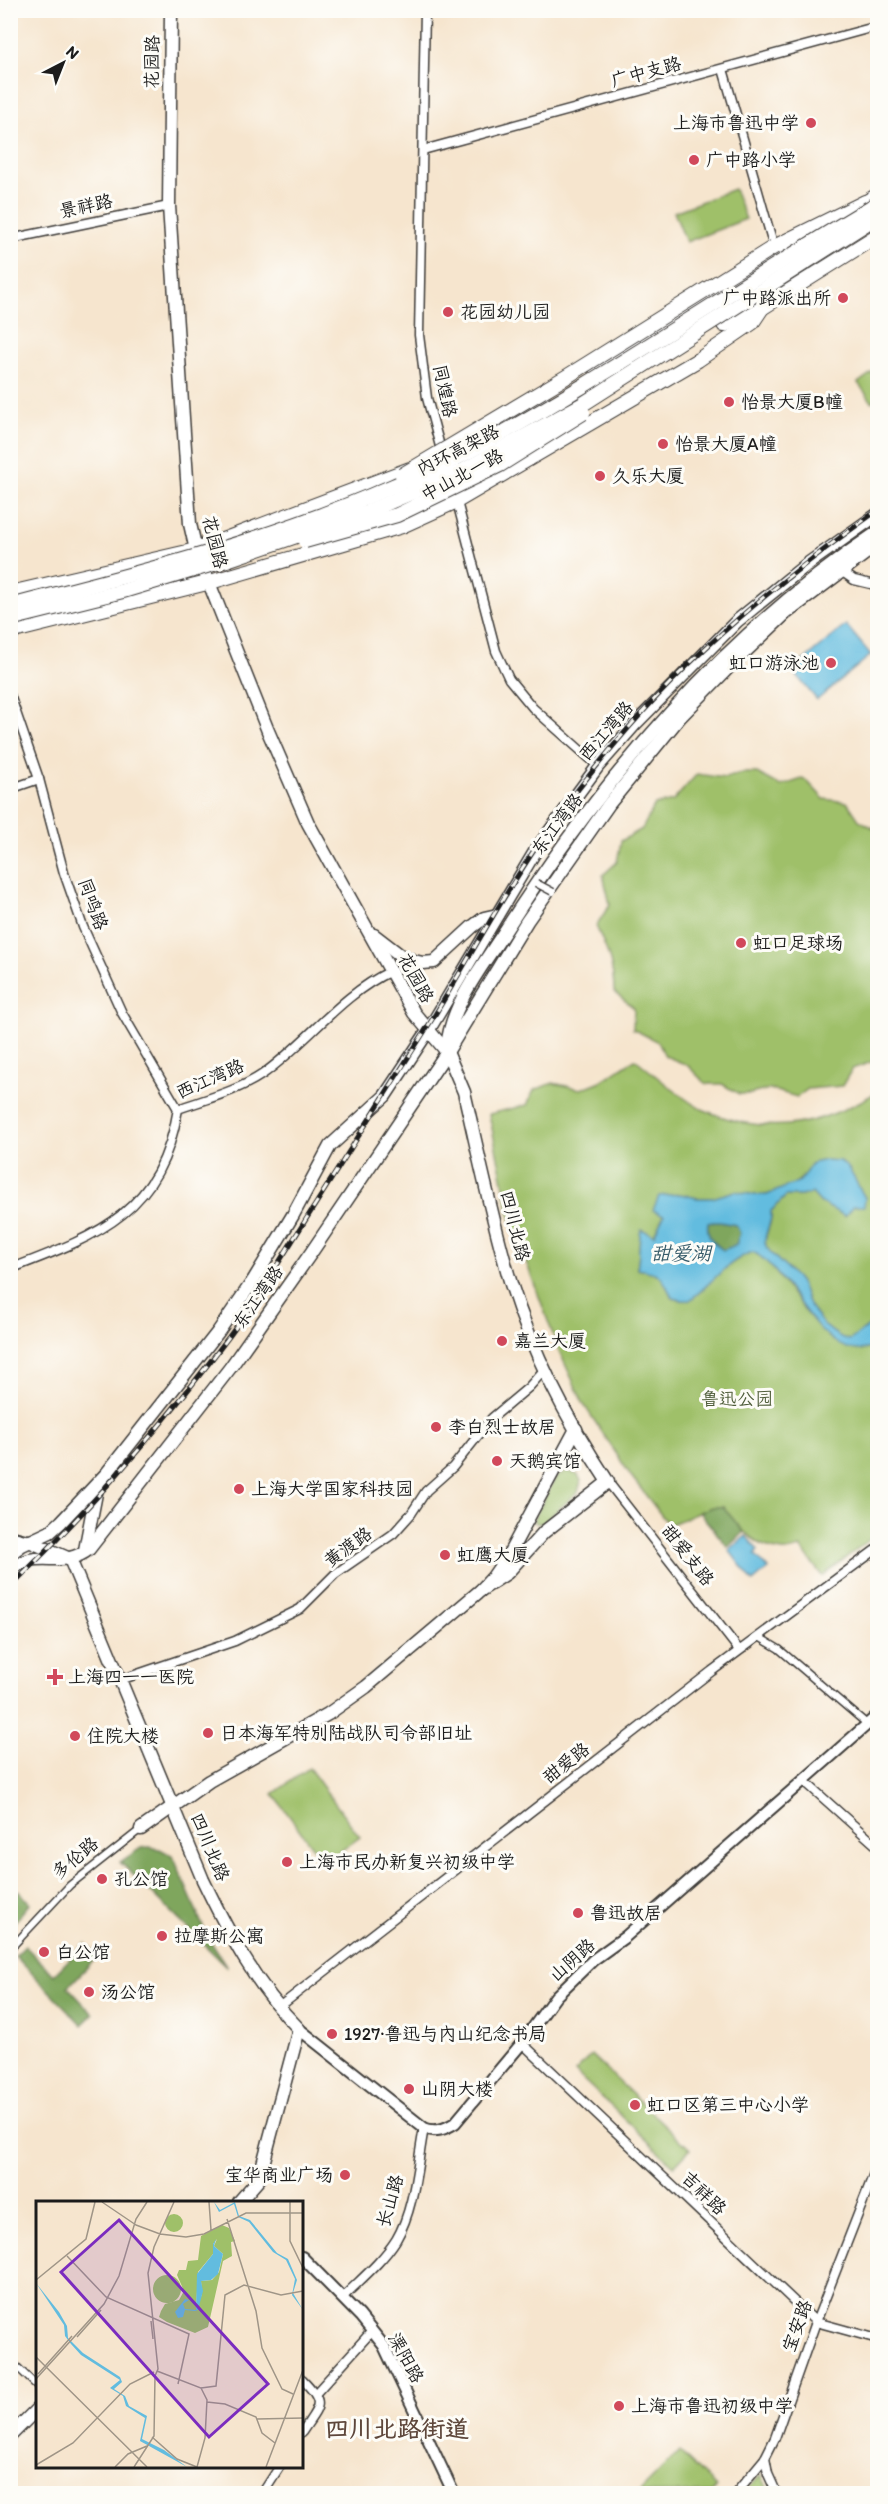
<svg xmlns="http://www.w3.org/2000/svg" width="888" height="2504" font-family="Itim,'LXGW WenKai TC',sans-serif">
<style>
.green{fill:#9fc069;stroke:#5e6e42;stroke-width:1.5}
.forest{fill:#7fa65d;stroke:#4e613c;stroke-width:1.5}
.water{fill:#62bcdf;stroke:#3f6c7e;stroke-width:1.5;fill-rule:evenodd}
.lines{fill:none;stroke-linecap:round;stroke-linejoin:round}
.pedestrian-casing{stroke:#3d3a37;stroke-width:9}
.minor-casing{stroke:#3d3a37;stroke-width:11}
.tertiary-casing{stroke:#3d3a37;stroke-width:14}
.secondary-casing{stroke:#3d3a37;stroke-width:15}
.primary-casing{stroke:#3d3a37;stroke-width:16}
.trunk-casing{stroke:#3d3a37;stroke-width:16}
.pedestrian{stroke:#fff;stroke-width:6}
.minor{stroke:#fff;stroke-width:8}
.tertiary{stroke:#fff;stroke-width:10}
.secondary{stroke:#fff;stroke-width:12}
.primary{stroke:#fff;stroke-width:14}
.trunk{stroke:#fff;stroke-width:14}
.rail-casing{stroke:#1c1c1c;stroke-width:5}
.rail{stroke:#fdfcf7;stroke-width:3;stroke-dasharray:9;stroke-linecap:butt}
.pedestrian-bridge-casing{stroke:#3d3a37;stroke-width:9;stroke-linecap:butt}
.trunk-bridge-casing{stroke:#3d3a37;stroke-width:16;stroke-linecap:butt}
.pedestrian-bridge{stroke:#fff;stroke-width:6}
.trunk-bridge{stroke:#fff;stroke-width:14}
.poi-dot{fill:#d1495b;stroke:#fdfcf7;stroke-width:2}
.labels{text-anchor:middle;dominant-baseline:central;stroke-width:6;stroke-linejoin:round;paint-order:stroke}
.street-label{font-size:18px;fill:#1c1c1c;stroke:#fdfcf7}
.poi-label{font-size:18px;fill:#1c1c1c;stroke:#fdfcf7;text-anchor:start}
.park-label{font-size:18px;fill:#505e3b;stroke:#fdfcf7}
.water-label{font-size:20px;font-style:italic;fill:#385c6a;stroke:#fdfcf7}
.district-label{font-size:24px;font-weight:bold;fill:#5e473b;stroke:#fdfcf7}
.inset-road{fill:none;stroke:#9f9587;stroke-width:1.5}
.view{fill:#7b2cbf;fill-opacity:0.15;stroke:#7b2cbf;stroke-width:3}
.inset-edge{fill:none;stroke:#1c1c1c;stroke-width:3}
</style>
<rect width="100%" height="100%" fill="#fdfcf7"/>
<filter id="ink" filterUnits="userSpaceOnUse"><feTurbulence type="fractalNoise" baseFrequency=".0167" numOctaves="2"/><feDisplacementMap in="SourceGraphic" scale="12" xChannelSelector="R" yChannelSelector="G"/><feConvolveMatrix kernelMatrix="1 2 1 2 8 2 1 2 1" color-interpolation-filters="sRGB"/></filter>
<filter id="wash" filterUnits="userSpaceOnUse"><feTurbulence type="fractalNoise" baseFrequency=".008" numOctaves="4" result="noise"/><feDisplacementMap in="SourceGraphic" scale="24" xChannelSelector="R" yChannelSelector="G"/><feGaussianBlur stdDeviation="1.35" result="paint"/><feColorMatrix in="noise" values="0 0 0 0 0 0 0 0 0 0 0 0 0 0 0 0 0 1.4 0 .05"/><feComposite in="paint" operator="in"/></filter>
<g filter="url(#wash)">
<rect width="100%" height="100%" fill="#f6e5ce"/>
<g class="green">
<polygon points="734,189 746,219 686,242 674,212"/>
<polygon points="877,369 877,398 872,402 858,383"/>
<path d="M 744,773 L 757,773 L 781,786 L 802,779 L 807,781 L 824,799 L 847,802 L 859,820 L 877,830 L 877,1060 L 852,1069 L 842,1086 L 808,1089 L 797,1097 L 769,1089 L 751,1094 L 739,1094 L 722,1084 L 706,1084 L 687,1065 L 665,1056 L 658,1042 L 633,1029 L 634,1008 L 614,992 C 614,965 607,950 596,926 L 610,904 L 603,875 L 617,862 L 621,841 L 642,829 L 655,805 L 673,801 L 697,774 L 725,778 Z"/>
<path d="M 635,1059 C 652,1072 684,1101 702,1109 C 767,1138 819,1127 877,1092 L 877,1320 L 850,1341 C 836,1338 819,1322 812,1309 C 805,1300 805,1289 798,1280 C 791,1271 770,1255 766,1246 C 762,1235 774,1224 771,1211 L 786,1196 L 801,1196 L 812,1193 L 821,1203 L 845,1216 L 848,1210 L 865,1198 L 849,1169 L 806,1173 C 794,1189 765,1200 746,1193 L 712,1198 L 697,1198 L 680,1194 L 664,1215 L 654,1235 L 642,1230 C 638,1244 640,1255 637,1269 C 643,1270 652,1271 657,1274 C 672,1284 664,1303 689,1300 C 710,1285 729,1259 753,1252 L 765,1258 L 805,1311 L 834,1341 L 870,1349 L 877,1345 L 877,1534 L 822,1576 L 801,1548 C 795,1549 788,1552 782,1551 C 756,1548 737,1527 723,1507 L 712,1507 L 669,1525 L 631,1476 L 584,1405 L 559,1351 L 511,1221 L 489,1114 L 527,1105 L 534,1090 L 553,1083 L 581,1089 L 601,1081 Z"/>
<polygon points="568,1471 578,1475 581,1481 578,1492 543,1523 535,1523 533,1520 556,1477"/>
<polygon points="309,1768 360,1837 324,1863 273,1794"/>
<polygon points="591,2055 690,2149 674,2166 575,2072"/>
<polygon points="679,2451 717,2488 711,2493 638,2493"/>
<polygon points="761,2475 770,2493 744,2493"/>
</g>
<g class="forest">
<path d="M 708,1222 L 720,1222 L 736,1225 L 740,1233 L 736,1246 L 723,1250 C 712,1241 706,1237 708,1222 Z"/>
<polygon points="712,1507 723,1507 744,1532 728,1547 699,1512"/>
<polygon points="149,1847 160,1849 173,1856 207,1936 227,1967 120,1862 141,1848"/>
<polygon points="18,1891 30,1903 11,1926 11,1900"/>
<polygon points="85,1943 98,1956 68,1987 93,2014 82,2025 15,1956 25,1946 54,1975"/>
</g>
<g class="water">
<polygon points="846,625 871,655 817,700 792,670"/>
<path d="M 826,1160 L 840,1161 L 849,1169 L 865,1198 L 864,1206 L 854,1206 L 845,1216 L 821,1203 L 812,1193 L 801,1196 L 786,1196 L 771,1211 C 773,1224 762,1235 766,1246 C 770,1255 791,1271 798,1280 C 805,1289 805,1300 812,1309 C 819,1322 836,1338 850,1340 L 877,1320 L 877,1345 C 824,1374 792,1271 753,1252 C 729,1259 710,1285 690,1300 C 664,1303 672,1284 657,1274 C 651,1271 643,1270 637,1269 C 640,1255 638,1244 641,1229 L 654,1235 L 664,1215 L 653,1210 L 659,1196 L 680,1194 L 697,1198 L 712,1198 L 735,1191 L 753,1195 L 767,1195 L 800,1181 L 812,1163 ZM 708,1222 L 720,1222 L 736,1225 L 740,1233 L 736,1245 L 723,1250 C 712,1242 706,1236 708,1222 Z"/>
<polygon points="746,1536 758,1550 755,1555 768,1569 753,1582 729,1550"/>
</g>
</g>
<g filter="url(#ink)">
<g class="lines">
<defs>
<g id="pedestrian">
<polyline points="759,1637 779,1649 867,1724"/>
<polyline points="10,1949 70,1885 141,1829"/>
<polyline points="10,2360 38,2387"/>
</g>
<g id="minor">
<polyline points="425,10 419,335 427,398 442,454"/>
<polyline points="723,69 774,247"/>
<polyline points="423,150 878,26"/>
<polyline points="10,239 169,206"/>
<polyline points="456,498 496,651 509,679 533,708 598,766"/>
<polyline points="841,571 854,580 875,585"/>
<polyline points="875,585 878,572"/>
<polyline points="10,695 39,779 64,873 83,927 122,1013 178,1109"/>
<polyline points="10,789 39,779"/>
<path d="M 178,1109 C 206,1099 238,1091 263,1074 C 308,1042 340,995 391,971"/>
<path d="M 10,1269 C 99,1235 161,1213 178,1109"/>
<polyline points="608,1482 739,1650"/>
<polyline points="120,1680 235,1641 300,1609 335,1574 393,1534 411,1514 426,1491 453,1467 492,1418 529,1387 545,1369"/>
<polyline points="803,1780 878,1847"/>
<polyline points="279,2007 712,1671 878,1548"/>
<polyline points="522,2043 816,2322 878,2339"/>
<path d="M 342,2298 C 360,2280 382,2262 396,2240 C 415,2208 417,2164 424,2128"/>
<path d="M 302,2379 C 327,2404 319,2406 302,2432"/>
<polyline points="316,2393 372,2331"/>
<polyline points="765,2458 768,2474 777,2494"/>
<polyline points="262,2494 280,2466"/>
<polyline points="735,2494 765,2458 775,2438 816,2322 878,2163"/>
</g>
<g id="tertiary">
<polyline points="10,1536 29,1541"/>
<path d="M 299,2029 L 424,2128 C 435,2133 445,2129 455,2123 L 522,2043 L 556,1996 L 593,1960 L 625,1937 L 878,1715"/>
<polyline points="302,2257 360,2316 384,2346 454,2494"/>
</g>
<g id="secondary">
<path d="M 171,10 L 169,206 L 190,524 L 196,550 L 268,731 L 308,823 L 414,1013 L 447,1052 L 464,1092 C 479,1156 492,1221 511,1284 C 533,1354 568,1422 608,1482 L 544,1532 L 507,1573 L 481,1590"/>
<polyline points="374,935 400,955 414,961 423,963 434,962 472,927 484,918 497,915"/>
<path d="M 447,1047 C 451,1004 482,967 505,931 C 604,776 724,635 878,532"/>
<path d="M 29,1541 L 70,1559 L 203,1880 C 229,1934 256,1986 299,2029 L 259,2179 L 239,2202"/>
<polyline points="85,1550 98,1483"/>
<polyline points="10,1554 22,1545 50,1532 61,1522 107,1473 218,1332 253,1281 293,1215 330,1146 385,1096 428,1031 536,850 598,766 635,724 737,621 806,565 878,514"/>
<path d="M 10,1571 C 36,1546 61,1571 89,1549 L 230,1368 L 311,1253 L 447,1052 L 527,921 L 609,804 L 680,717 L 728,668 L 785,614 L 878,544"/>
<polyline points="141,1829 209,1781 328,1714 366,1687 481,1590 493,1577 509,1554 576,1429"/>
<polyline points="10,2436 38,2408"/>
</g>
<g id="primary">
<polyline points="856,208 878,195"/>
<polyline points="595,367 814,234"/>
<polyline points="464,445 543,399"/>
<polyline points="10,593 196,550 410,469"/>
<polyline points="10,632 207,583 402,526 457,501 698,360 752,323 762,308 878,235"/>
</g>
<g id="trunk">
<polyline points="774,247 865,202"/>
<polyline points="724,325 762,308"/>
</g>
</defs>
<use href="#pedestrian" class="pedestrian-casing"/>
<use href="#minor" class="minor-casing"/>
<use href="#tertiary" class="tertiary-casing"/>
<use href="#secondary" class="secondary-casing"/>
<use href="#primary" class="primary-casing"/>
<use href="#trunk" class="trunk-casing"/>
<use href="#pedestrian" class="pedestrian"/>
<use href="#minor" class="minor"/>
<use href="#tertiary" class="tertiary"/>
<use href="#secondary" class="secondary"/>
<use href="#primary" class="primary"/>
<use href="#trunk" class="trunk"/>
<defs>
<path id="rail" d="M 10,1587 C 99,1500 180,1406 252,1305 C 312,1209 373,1114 433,1018 C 470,957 504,893 545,834 C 566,803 590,774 614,745 C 692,651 779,581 878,510"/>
</defs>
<use href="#rail" class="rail-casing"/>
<use href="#rail" class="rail"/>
<defs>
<polyline id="pedestrian-bridge" points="536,883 553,892"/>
<g id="trunk-bridge">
<polyline points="402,475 566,377 774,247"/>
<polyline points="305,541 397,515 500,465 583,413"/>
<path d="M 10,606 C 140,573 271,540 393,486 C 414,477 436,469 455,459 C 601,382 736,286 878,203"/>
<polyline points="10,619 123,591 230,559 369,511 462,471 583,404 878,216"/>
</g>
</defs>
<use href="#pedestrian-bridge" class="pedestrian-bridge-casing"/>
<use href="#trunk-bridge" class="trunk-bridge-casing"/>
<use href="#pedestrian-bridge" class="pedestrian-bridge"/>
<use href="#trunk-bridge" class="trunk-bridge"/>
</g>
</g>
<g class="poi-dot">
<circle cx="811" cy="123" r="6"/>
<circle cx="694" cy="160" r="6"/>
<circle cx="843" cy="298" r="6"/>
<circle cx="448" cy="312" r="6"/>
<circle cx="729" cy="402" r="6"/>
<circle cx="663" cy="444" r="6"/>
<circle cx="600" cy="476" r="6"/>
<circle cx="831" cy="663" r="6"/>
<circle cx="741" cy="943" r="6"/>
<circle cx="502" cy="1341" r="6"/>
<circle cx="436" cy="1427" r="6"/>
<circle cx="497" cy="1461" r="6"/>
<circle cx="239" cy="1489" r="6"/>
<circle cx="445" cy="1555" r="6"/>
<path d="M52 1668h6v6h6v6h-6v6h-6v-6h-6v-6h6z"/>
<circle cx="208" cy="1733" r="6"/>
<circle cx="75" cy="1736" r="6"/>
<circle cx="287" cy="1862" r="6"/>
<circle cx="102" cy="1879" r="6"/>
<circle cx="578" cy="1913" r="6"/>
<circle cx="162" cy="1936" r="6"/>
<circle cx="44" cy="1952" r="6"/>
<circle cx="89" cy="1992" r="6"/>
<circle cx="332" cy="2034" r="6"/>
<circle cx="409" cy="2089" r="6"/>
<circle cx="635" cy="2105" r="6"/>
<circle cx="345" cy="2175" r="6"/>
<circle cx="619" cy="2406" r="6"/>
</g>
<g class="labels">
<g class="street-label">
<text transform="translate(152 62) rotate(-89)">花园路</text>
<text transform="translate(646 72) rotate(-15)">广中支路</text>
<text transform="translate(86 206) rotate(-12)">景祥路</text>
<text transform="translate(445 391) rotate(78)">同煌路</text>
<text transform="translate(458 450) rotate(-27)">内环高架路</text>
<text transform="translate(462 475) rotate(-28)">中山北一路</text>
<text transform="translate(215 542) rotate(76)">花园路</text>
<text transform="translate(606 731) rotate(-49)">西江湾路</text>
<text transform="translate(557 824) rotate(-53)">东江湾路</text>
<text transform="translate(93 904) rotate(70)">同鸣路</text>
<text transform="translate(416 978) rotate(61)">花园路</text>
<text transform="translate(210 1079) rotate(-24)">西江湾路</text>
<text transform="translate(515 1226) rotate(76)">四川北路</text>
<text transform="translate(258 1297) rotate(-55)">东江湾路</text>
<text transform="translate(348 1547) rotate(-36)">黄渡路</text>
<text transform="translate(688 1555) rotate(52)">甜爱支路</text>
<text transform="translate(566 1763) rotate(-38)">甜爱路</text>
<text transform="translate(210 1847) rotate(67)">四川北路</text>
<text transform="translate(75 1858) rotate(-40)">多伦路</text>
<text transform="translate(572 1960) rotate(-42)">山阴路</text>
<text transform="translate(704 2193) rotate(44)">吉祥路</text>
<text transform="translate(390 2201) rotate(-74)">长山路</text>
<text transform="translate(797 2326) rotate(-70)">宝安路</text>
<text transform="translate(406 2358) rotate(61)">溧阳路</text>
</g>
<g class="poi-label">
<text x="799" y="123" text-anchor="end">上海市鲁迅中学</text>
<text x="706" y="160">广中路小学</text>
<text x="831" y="298" text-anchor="end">广中路派出所</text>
<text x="460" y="312">花园幼儿园</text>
<text x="741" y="402">怡景大厦B幢</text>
<text x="675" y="444">怡景大厦A幢</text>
<text x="612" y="476">久乐大厦</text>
<text x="819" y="663" text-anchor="end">虹口游泳池</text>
<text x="753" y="943">虹口足球场</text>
<text x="514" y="1341">嘉兰大厦</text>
<text x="448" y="1427">李白烈士故居</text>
<text x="509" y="1461">天鹅宾馆</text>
<text x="251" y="1489">上海大学国家科技园</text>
<text x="457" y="1555">虹鹰大厦</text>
<text x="68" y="1677">上海四一一医院</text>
<text x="220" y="1733">日本海军特别陆战队司令部旧址</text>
<text x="87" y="1736">住院大楼</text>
<text x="299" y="1862">上海市民办新复兴初级中学</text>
<text x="114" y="1879">孔公馆</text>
<text x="590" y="1913">鲁迅故居</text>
<text x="174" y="1936">拉摩斯公寓</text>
<text x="56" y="1952">白公馆</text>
<text x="101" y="1992">汤公馆</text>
<text x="344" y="2034">1927·鲁迅与内山纪念书局</text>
<text x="421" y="2089">山阴大楼</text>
<text x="647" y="2105">虹口区第三中心小学</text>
<text x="333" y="2175" text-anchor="end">宝华商业广场</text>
<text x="631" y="2406">上海市鲁迅初级中学</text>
</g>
<g class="park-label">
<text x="737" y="1399">鲁迅公园</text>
</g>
<g class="water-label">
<text x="681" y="1253">甜爱湖</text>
</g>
<g class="district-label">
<text x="397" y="2428">四川北路街道</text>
</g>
</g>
<g transform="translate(36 2201)">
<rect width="267" height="267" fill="#f6e5ce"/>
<path d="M129 22a9 9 0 1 1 18 0a9 9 0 1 1-18 0ZM 186,24 L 193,27 L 199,40 L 195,41 L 196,55 L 187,60 L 172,126 L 159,132 L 131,121 L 123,116 L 125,110 L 129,103 L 143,99 L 148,90 L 141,74 L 143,69 L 150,69 L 152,60 L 162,59 L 165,35 ZM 181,38 L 178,45 L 187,53 L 183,71 L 176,79 L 165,80 L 166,93 L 160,109 L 162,71 L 177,53 L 177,43 ZM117 88a14 14 0 1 1 28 0a14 14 0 1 1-28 0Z" fill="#9fc069" fill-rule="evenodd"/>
<path d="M 178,1 L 184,9 L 199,1 L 203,15 L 214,19 L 241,52 L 252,58 L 261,79 L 257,92 L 267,109 L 256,94 L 259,78 L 250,59 L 237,51 L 213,21 L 202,16 L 198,3 L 183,11 ZM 180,38 L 178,45 L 187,53 L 182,73 L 175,79 L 165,80 L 167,90 L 162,109 L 159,110 L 149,109 L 147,116 L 142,117 L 139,111 L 149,98 L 153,99 L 147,103 L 149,108 L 160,109 L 161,73 L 177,53 L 177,43 ZM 0,82 L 23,111 L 31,125 L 32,137 L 47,152 L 84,176 L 86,181 L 78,188 L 89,195 L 93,205 L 111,215 L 106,238 L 128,249 L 151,266 L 104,240 L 109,217 L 90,205 L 87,195 L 74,187 L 84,179 L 45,154 L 35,143 L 29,135 L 28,124 Z" fill="#62bcdf"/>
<path class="inset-road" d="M 66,1 L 100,24M 173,1 L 175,29M 254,1 L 254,40 L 267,67M 191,18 L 220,110 L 226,147 L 246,188 L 257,193M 100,24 L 124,33 L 150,36 L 168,33 L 210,12 L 267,12M 31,55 L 70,96 L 153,133 L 142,183M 0,79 L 50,38 L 59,1M 115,120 L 117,138M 41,136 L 65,109M 0,156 L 111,266M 121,170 L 165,187 L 171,199 L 169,237 L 161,266M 2,173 L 36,135M 0,178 L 68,103 L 83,75 L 100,18 L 111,1M 165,187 L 180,185 L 189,94 L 208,84 L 245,94 L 267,90M 171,201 L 189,203 L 220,216 L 226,232 L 239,242M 221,218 L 267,217M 116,236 L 141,258 L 161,266M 0,264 L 37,242 L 94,183 L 118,171M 79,266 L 92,253 L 111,245M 98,266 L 118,235 L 119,175 L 122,168 L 112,72 L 118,46 L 138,1M 230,266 L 267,169"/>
<path class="view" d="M 83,19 L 232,183 L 173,236 L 25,71 Z"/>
<rect width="267" height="267" class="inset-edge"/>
</g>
<rect width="888" height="2504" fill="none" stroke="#fdfcf7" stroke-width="36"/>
<g transform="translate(63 63) rotate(42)" stroke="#fdfcf7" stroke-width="4.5" paint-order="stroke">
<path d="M0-4.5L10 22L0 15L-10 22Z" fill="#1c1c1c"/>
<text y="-9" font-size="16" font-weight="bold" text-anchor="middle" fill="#1c1c1c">N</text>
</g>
</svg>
